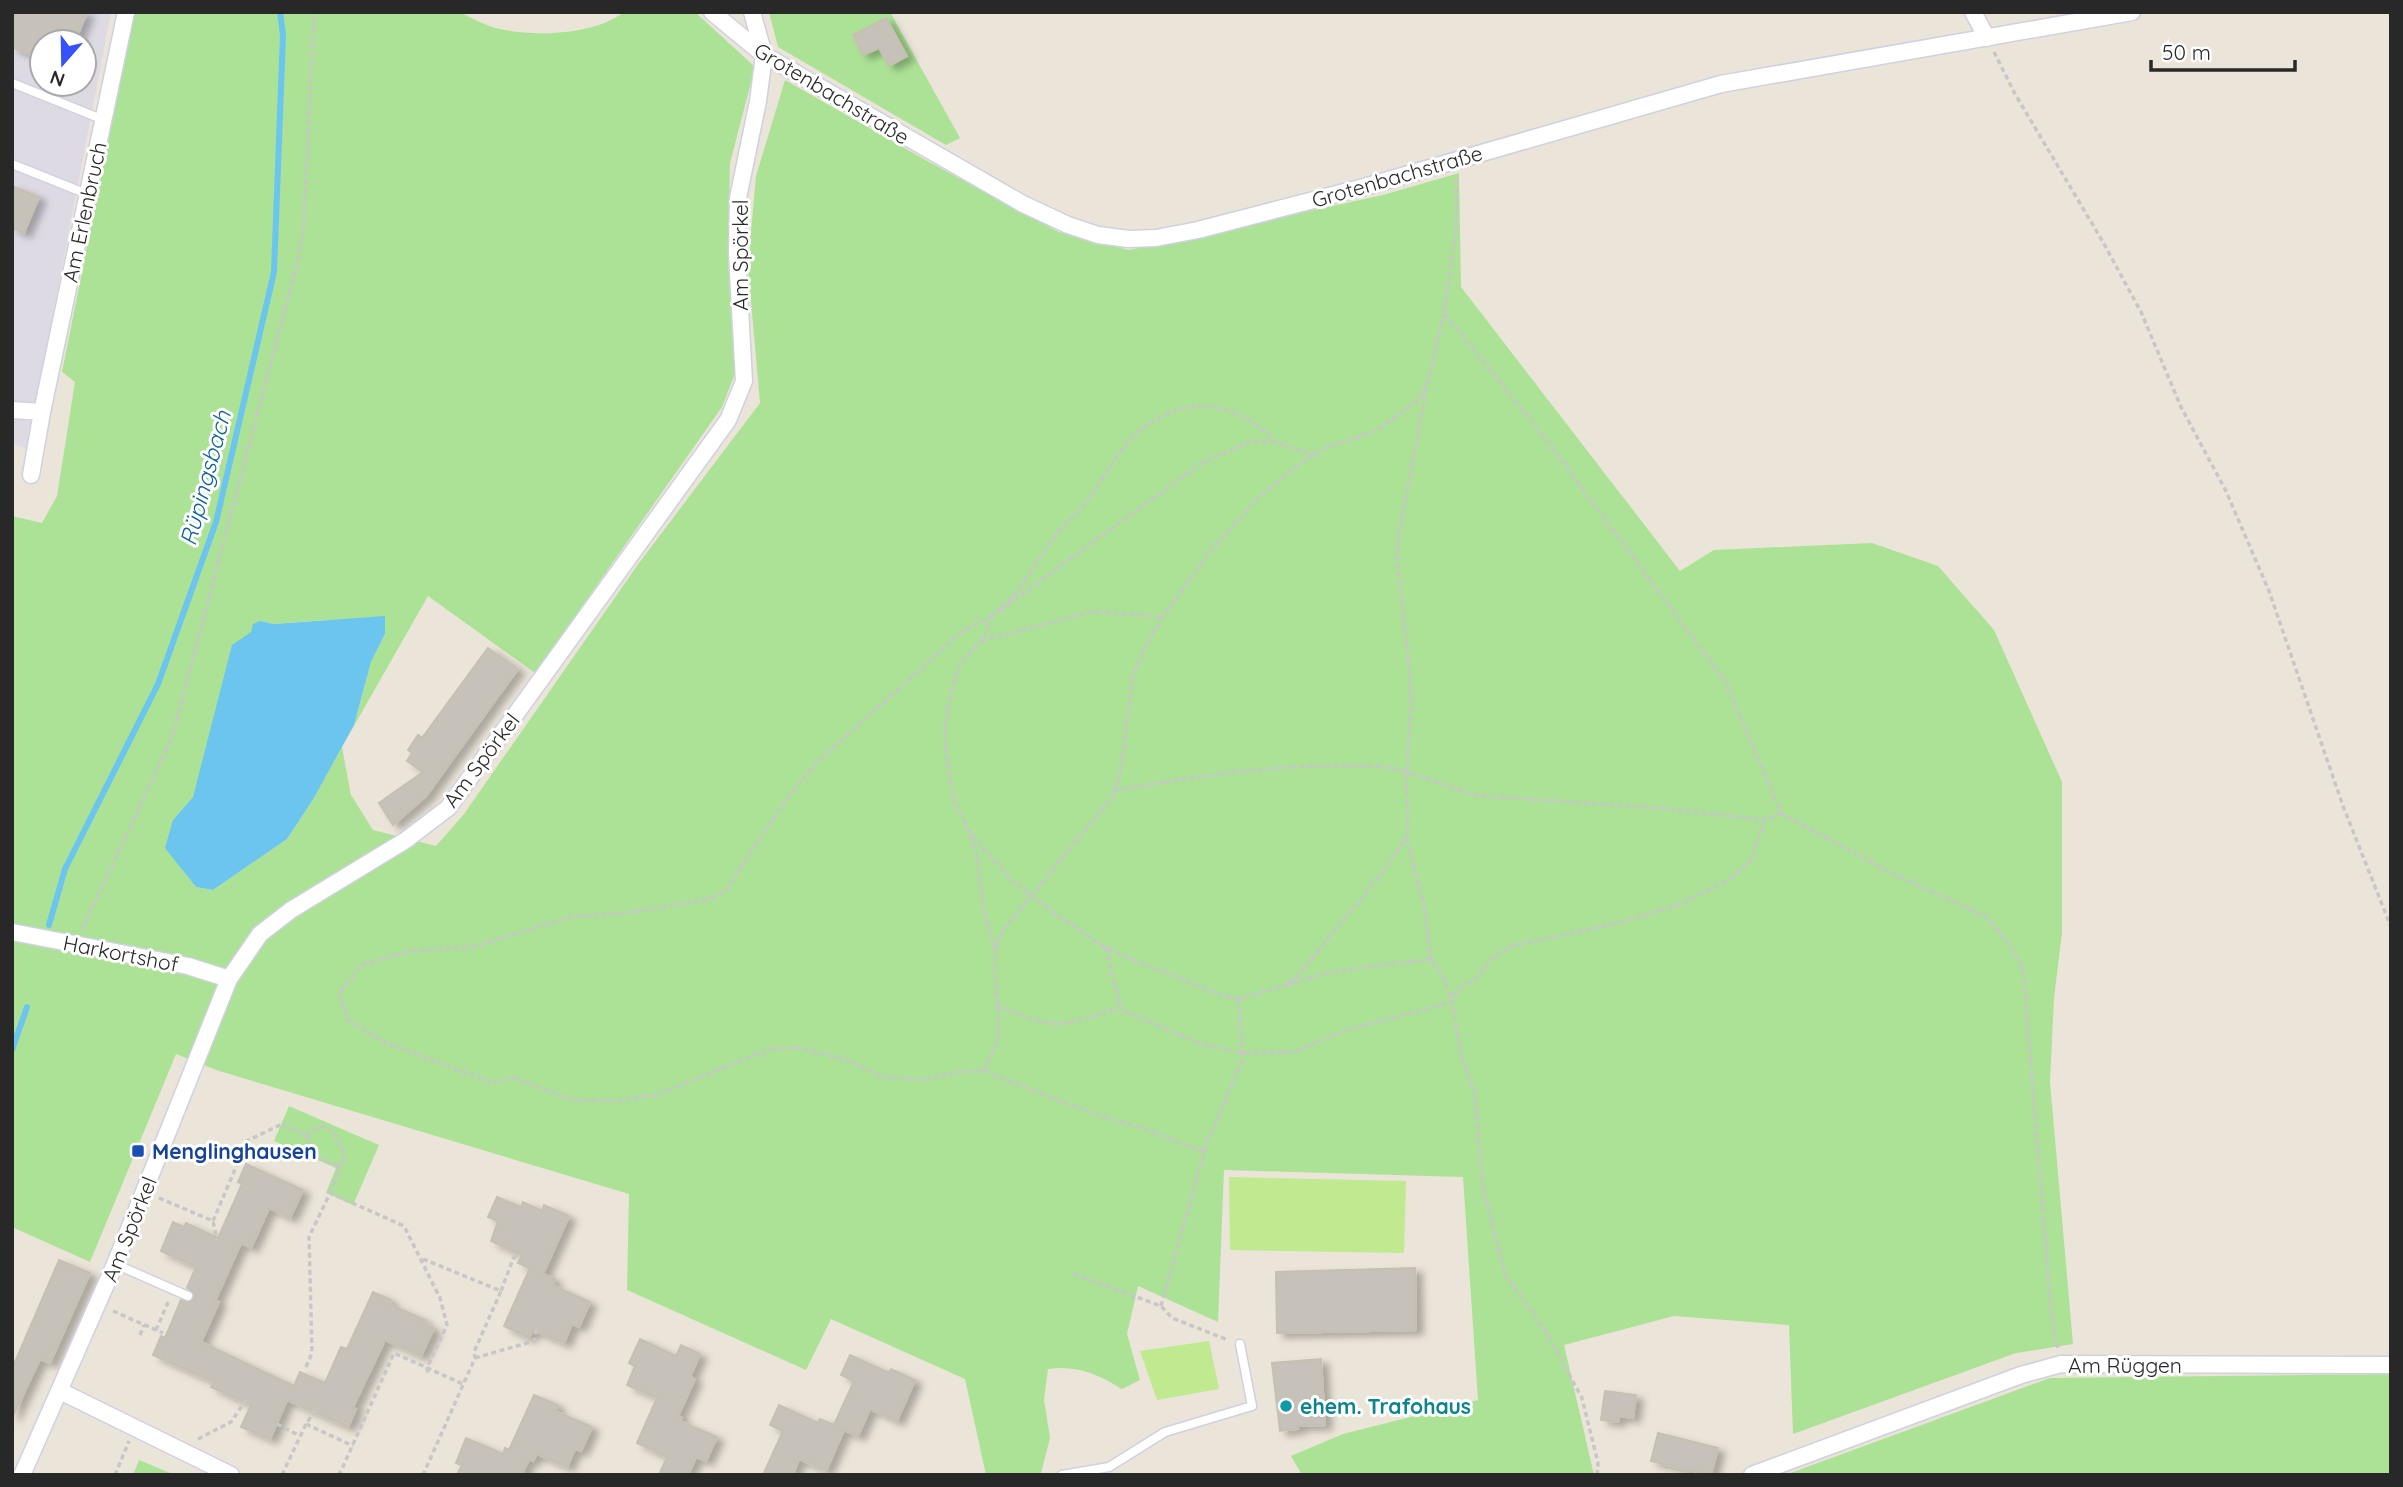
<svg xmlns="http://www.w3.org/2000/svg" width="2403" height="1487" font-family="Quicksand,sans-serif">
<style>
.industrial{fill:#dddae3;fill-rule:evenodd}
.green{fill:#ace295;fill-rule:evenodd}
.pitch{fill:#c0ea90}
.water{fill:#6bc5ee}
.lines{fill:none;stroke-linecap:round;stroke-linejoin:round}
.stream{stroke:#6bc5ee;stroke-width:6}
.building{fill:#c6c1b9;stroke:#c6c0b3;stroke-width:2;filter:url(#shadow)}
.service-casing{stroke:#cfd1e1;stroke-width:11}
.minor-casing{stroke:#cfd1e1;stroke-width:19}
.path{stroke:#c7c7c7;stroke-width:3.5;stroke-dasharray:5 3.5;stroke-linecap:butt}
.service{stroke:#fff;stroke-width:8}
.minor{stroke:#fff;stroke-width:16}
.transit-dot{fill:#1a4fb4;stroke:#fff;stroke-width:2.5}
.culture-dot{fill:#0f9aa8;stroke:#fff;stroke-width:2.5}
.labels{text-anchor:middle;dominant-baseline:central;stroke-width:6;stroke-linejoin:round;paint-order:stroke}
.street-label{font-size:21px;fill:#282828;stroke:#fff}
.transit-label{font-size:21px;font-weight:bold;fill:#164399;stroke:#fff;text-anchor:start}
.culture-label{font-size:21px;font-weight:bold;fill:#0d838f;stroke:#fff;text-anchor:start}
.water-label{font-size:23px;font-style:italic;fill:#0d6197;stroke:#fff}
</style>
<defs>
<filter id="shadow"><feDropShadow dx="7" dy="4.5" stdDeviation="3.5" flood-color="#0004"/></filter>
</defs>
<rect width="100%" height="100%" fill="#ebe4d9"/>
<path class="industrial" d="M 12,12 L 111,12 L 27,449 L 12,443 ZM 42,42 L 84,42 L 84,84 L 42,84 Z"/>
<g class="green">
<path d="M 134,12 L 459,12 C 472,18 486,26 500,29 C 535,37 595,35 624,12 L 695,12 L 755,67 L 730,163 L 728,261 L 736,371 L 722,407 L 535,673 L 428,596 L 342,747 L 351,795 L 373,830 L 436,846 L 464,814 L 639,563 L 760,403 L 748,267 L 756,176 L 785,80 L 929,162 L 1059,232 L 1129,250 L 1383,195 L 1459,173 L 1461,287 L 1680,571 L 1714,550 L 1872,543 L 1938,566 L 1994,630 L 2062,782 L 2062,933 L 2054,998 L 2050,1082 L 2073,1344 L 2016,1353 L 1793,1434 L 1789,1325 L 1674,1316 L 1564,1345 L 1594,1475 L 1302,1475 L 1291,1456 L 1343,1434 L 1478,1400 L 1463,1177 L 1224,1170 L 1218,1322 L 1138,1286 L 1127,1334 L 1140,1380 L 1122,1389 C 1097,1374 1077,1365 1048,1369 L 1044,1400 L 1050,1438 L 1041,1473 L 986,1475 L 965,1379 L 831,1319 L 806,1370 L 627,1290 L 629,1194 L 216,1070 L 176,1054 L 90,1262 L 12,1227 L 12,516 L 42,523 L 57,496 L 75,382 L 62,372 ZM 325,620 L 385,634 L 371,662 L 354,725 L 314,798 L 287,839 L 213,890 L 196,887 L 182,869 L 173,820 L 193,797 L 251,632 L 260,621 L 274,624 Z"/>
<polygon points="769,12 890,12 960,138 946,145 778,47"/>
<polygon points="289,1106 379,1145 353,1205 326,1193 336,1168 274,1141"/>
<polygon points="2391,1374 2391,1474 1785,1475 2050,1378"/>
<polygon points="139,1460 170,1473 170,1475 133,1475"/>
</g>
<g class="pitch">
<polygon points="1229,1177 1406,1181 1404,1253 1230,1250"/>
<polygon points="1209,1341 1219,1389 1157,1400 1140,1351"/>
</g>
<polygon class="water" points="385,616 385,634 371,662 354,725 314,798 287,839 213,890 196,887 165,848 173,820 193,797 232,645 251,632 253,624 260,621 274,624"/>
<g class="lines">
<g class="stream">
<polyline points="49,925 65,869 158,684 216,522 274,272 283,35 280,12"/>
<polyline points="12,1050 27,1007"/>
</g>
</g>
<g class="building">
<polygon points="12,12 87,12 75,42 42,42 42,59 12,47"/>
<polygon points="886,18 907,56 889,66 879,48 863,55 853,35"/>
<polygon points="12,186 39,197 24,233 12,228"/>
<polygon points="488,648 518,669 426,796 393,825 379,803 423,772 407,761 412,753 408,750 418,735 422,738"/>
<polygon points="246,1164 303,1190 290,1218 269,1208 251,1248 241,1243 215,1301 219,1302 201,1342 294,1386 300,1372 325,1383 341,1347 347,1349 373,1292 391,1300 389,1304 425,1320 423,1323 434,1328 421,1356 385,1340 353,1407 356,1409 348,1427 287,1400 270,1439 241,1427 251,1405 211,1387 214,1382 153,1355 161,1336 165,1338 181,1300 189,1302 195,1296 193,1292 187,1288 196,1267 161,1251 173,1222 184,1227 186,1223 218,1238 242,1184 238,1182"/>
<polygon points="497,1197 521,1207 523,1202 542,1211 544,1205 569,1216 543,1274 555,1279 552,1285 590,1302 579,1327 572,1324 564,1343 533,1330 529,1338 504,1326 530,1268 518,1263 522,1255 491,1241 498,1221 488,1217"/>
<polygon points="59,1260 90,1273 50,1363 40,1359 12,1418 12,1369"/>
<polygon points="1415,1268 1416,1330 1277,1333 1276,1272"/>
<polygon points="640,1339 676,1356 681,1345 700,1354 690,1377 695,1379 678,1416 682,1418 680,1421 717,1437 706,1461 696,1457 688,1475 659,1475 667,1457 637,1443 657,1398 627,1385 635,1366 629,1363"/>
<polygon points="850,1355 889,1373 891,1369 915,1380 897,1421 870,1409 858,1436 844,1430 826,1471 799,1459 793,1475 763,1475 783,1431 770,1425 779,1405 818,1423 820,1419 834,1425 854,1381 841,1375"/>
<polygon points="1321,1359 1325,1425 1297,1426 1298,1429 1280,1431 1272,1363"/>
<polygon points="1605,1391 1636,1395 1633,1418 1619,1416 1618,1422 1601,1420"/>
<polygon points="534,1395 558,1405 555,1411 592,1427 581,1451 575,1449 567,1467 537,1454 533,1461 529,1459 522,1475 457,1475 462,1465 456,1463 466,1438 503,1454 505,1448 509,1450"/>
<polygon points="1658,1433 1718,1448 1711,1475 1651,1461"/>
</g>
<g class="lines">
<defs>
<g id="service">
<polyline points="12,83 104,120"/>
<polyline points="12,164 87,194"/>
<polyline points="115,1264 188,1296"/>
<polyline points="1062,1475 1109,1467 1165,1432 1252,1406 1240,1344"/>
</g>
<g id="minor">
<polyline points="712,12 764,55 1023,204 1068,225 1098,235 1129,239 1156,238 1198,230 1364,187 1721,84 2132,12"/>
<polyline points="1973,12 1987,38"/>
<polyline points="12,410 42,412"/>
<polyline points="31,475 42,412 126,12"/>
<polyline points="12,932 188,966 229,979"/>
<polyline points="60,1391 231,1475"/>
<polyline points="22,1475 115,1264 229,979 260,934 291,910 406,840 448,808 728,420 744,381 737,254 738,198 758,101 764,55 752,12"/>
<polyline points="1752,1475 2021,1375 2061,1364 2391,1365"/>
</g>
</defs>
<use href="#service" class="service-casing"/>
<use href="#minor" class="minor-casing"/>
<g class="path">
<polyline points="1994,52 2015,94 2103,242 2141,312 2181,407 2226,491 2269,591 2343,806 2391,927"/>
<polyline points="1457,179 1456,230 1444,313 1544,437 1725,681 1781,813 1885,870 1986,917 2007,941 2023,969 2051,1311 2058,1349"/>
<polyline points="1000,610 1203,462 1253,441 1275,442 1314,455"/>
<polyline points="993,615 985,635 960,664 952,688 945,724 946,755 954,802 968,829 991,857 1012,880 1051,911 1098,943 1124,956 1221,995 1239,999 1323,974 1379,965 1431,960"/>
<polyline points="981,641 1094,611 1163,617"/>
<path d="M 1114,790 C 1191,778 1269,764 1347,766 C 1361,766 1376,765 1390,768 C 1421,774 1450,789 1481,796 L 1663,808 L 1764,820 L 1781,813"/>
<polyline points="970,835 976,851 984,912 995,950"/>
<polyline points="82,929 172,738 300,252 304,221 314,12"/>
<polyline points="1106,947 1120,1007 1124,1011 1199,1043 1241,1053 1294,1052 1346,1030 1452,1002 1444,978 1431,960 1424,904 1407,840"/>
<polyline points="1288,984 1300,973 1377,879 1406,838 1408,824 1406,781 1411,710 1410,675 1397,559 1399,533 1427,385 1444,313"/>
<path d="M 996,1004 C 1055,1031 1060,1028 1120,1007"/>
<path d="M 984,1070 C 989,1059 998,1045 998,1034 C 1001,998 986,965 1003,930 L 1112,797 L 1120,773 L 1133,676 L 1146,645 L 1163,617 L 1210,551 L 1259,497 L 1301,463 L 1323,449 L 1378,430 L 1416,401 L 1427,385"/>
<polyline points="306,1135 320,1126 333,1131 345,1155 330,1193"/>
<path d="M 1204,1152 L 1151,1131 L 1099,1115 L 1042,1094 L 984,1071 L 959,1072 L 922,1080 L 882,1077 L 847,1060 L 800,1048 L 770,1049 L 656,1095 L 617,1101 L 574,1100 L 514,1078 L 490,1082 L 384,1042 L 348,1020 L 339,994 L 361,965 L 410,951 L 472,947 L 570,917 L 627,913 L 710,899 L 725,891 L 785,801 L 816,763 L 964,630 C 973,625 984,621 992,615 C 1017,598 1037,560 1055,536 C 1063,524 1075,516 1084,505 C 1102,483 1117,450 1138,432 C 1184,394 1235,399 1275,442"/>
<polyline points="159,1198 213,1221 217,1240"/>
<polyline points="213,1221 247,1141 282,1124 306,1135 314,1155 340,1167"/>
<polyline points="423,1259 501,1291 474,1352 475,1358 423,1475"/>
<polyline points="1074,1274 1161,1306 1172,1318 1228,1340"/>
<polyline points="501,1291 513,1259 519,1253"/>
<polyline points="1161,1306 1206,1146 1242,1061 1239,999"/>
<polyline points="113,1311 163,1333"/>
<polyline points="156,1330 169,1300"/>
<polyline points="140,1335 144,1325"/>
<polyline points="475,1358 534,1341 536,1330"/>
<polyline points="306,1367 312,1353 309,1237 330,1193 404,1226 440,1298 447,1325 427,1368 428,1374"/>
<polyline points="277,1424 300,1436"/>
<polyline points="306,1424 353,1446"/>
<polyline points="198,1439 231,1422 248,1397"/>
<polyline points="115,1475 129,1441"/>
<polyline points="282,1475 306,1424 317,1408"/>
<polyline points="338,1475 341,1471 394,1353 463,1384"/>
<polyline points="1597,1475 1598,1463 1582,1398 1546,1332 1505,1274 1482,1182 1475,1094 1461,1054 1452,1002 1458,989 1474,980 1495,956 1515,945 1622,922 1681,904 1731,878 1747,865 1753,857 1764,820"/>
</g>
<use href="#service" class="service"/>
<use href="#minor" class="minor"/>
</g>
<rect class="transit-dot" x="131" y="1144" width="14" height="14" rx="3.5"/>
<circle class="culture-dot" cx="1286" cy="1406" r="7"/>
<g class="labels">
<g class="street-label">
<text transform="translate(832 93) rotate(31)">Grotenbachstraße</text>
<text transform="translate(1397 176) rotate(-16)">Grotenbachstraße</text>
<text transform="translate(84 212) rotate(-78)">Am Erlenbruch</text>
<text transform="translate(740 255) rotate(-90)">Am Spörkel</text>
<text transform="translate(481 760) rotate(-53)">Am Spörkel</text>
<text transform="translate(121 953) rotate(11)">Harkortshof</text>
<text transform="translate(129 1229) rotate(-68)">Am Spörkel</text>
<text x="2125" y="1365">Am Rüggen</text>
</g>
<g class="transit-label">
<text x="152" y="1151">Menglinghausen</text>
</g>
<g class="culture-label">
<text x="1300" y="1406">ehem. Trafohaus</text>
</g>
<g class="water-label">
<text transform="translate(205 478) rotate(-75)">Rüpingsbach</text>
</g>
</g>
<rect width="2403" height="1487" fill="none" stroke="#282828" stroke-width="28"/>
<g transform="translate(63 63) rotate(200)"><circle r="33" fill="#ffffff" stroke="#a9a9a9" stroke-width="2"/>
<path d="M0-5L12 26L0 18L-12 26Z" fill="#3752fa"/>
<text y="-10" font-size="19" font-weight="bold" text-anchor="middle" fill="#282828">N</text>
</g>
<path d="M2151 60v10h144v-10" fill="none" stroke="#282828" stroke-width="3.5"/>
<text x="2162" y="60" font-size="21" fill="#282828" stroke="#ffffff" stroke-width="5" paint-order="stroke">50 m</text>
</svg>
